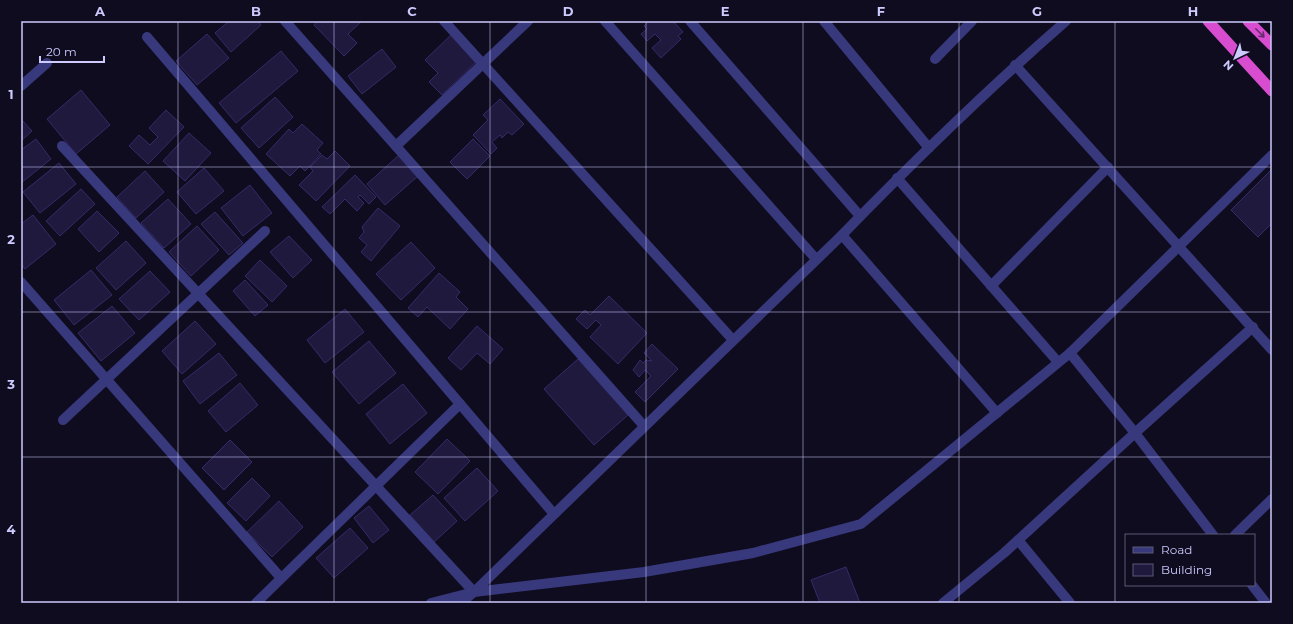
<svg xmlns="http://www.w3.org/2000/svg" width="1293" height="624" font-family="Montserrat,sans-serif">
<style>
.building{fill:#1f193e;stroke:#352b6a}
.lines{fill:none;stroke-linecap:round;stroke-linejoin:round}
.minor{stroke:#38387c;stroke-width:10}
.tertiary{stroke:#38387c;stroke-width:10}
.trunk{stroke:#d84dd0;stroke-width:11}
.oneway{stroke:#69296e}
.grid{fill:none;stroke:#cdcafe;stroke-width:1;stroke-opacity:0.55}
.neatline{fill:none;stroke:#cdcafe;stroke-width:1.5}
.grid-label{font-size:13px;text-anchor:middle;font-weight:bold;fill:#cdcafe}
</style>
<rect width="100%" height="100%" fill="#0e0c1e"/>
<g class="building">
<polygon points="229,21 258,21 261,25 231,52 215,33"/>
<polygon points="317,21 362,21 348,34 357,43 344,56 314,25"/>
<polygon points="649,21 673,21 683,32 678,36 681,39 661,58 652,48 661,40 655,34 647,41 641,34 647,29 644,26"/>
<polygon points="453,33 479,59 442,95 429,82 438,73 425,60"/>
<polygon points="207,34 229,58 197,85 176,61"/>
<polygon points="382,49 396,67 362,94 348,76"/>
<polygon points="281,51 298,71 236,123 219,103"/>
<polygon points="81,90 110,125 76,154 47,119"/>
<polygon points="275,97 293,117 259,148 241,128"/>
<polygon points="500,99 524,124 512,135 508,132 502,138 500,135 492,142 497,148 491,154 473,135 488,120 483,115"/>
<polygon points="166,110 184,127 148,164 129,146 139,135 150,145 158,137 149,128"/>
<polygon points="21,119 32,131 21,141"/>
<polygon points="302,124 323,143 317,150 321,154 305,171 300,166 290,176 266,154 289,129 293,133"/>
<polygon points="189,133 211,153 185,181 163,161"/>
<polygon points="36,139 51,159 21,183 21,150"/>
<polygon points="473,139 490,156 467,179 450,162"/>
<polygon points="335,151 350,166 316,201 299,185 313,171 310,167 322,155 327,159"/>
<polygon points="399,155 418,176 385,205 367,184"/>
<polygon points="59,163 76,184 40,213 23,192"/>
<polygon points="204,168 224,191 196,214 177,192"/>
<polygon points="1272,169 1272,223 1258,237 1231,210"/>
<polygon points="145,171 164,192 136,218 117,197"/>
<polygon points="355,175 376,197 369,204 360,195 358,197 364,203 357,211 345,199 330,214 322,207"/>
<polygon points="250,185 272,213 243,236 221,208"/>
<polygon points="81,189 95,204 60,236 46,221"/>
<polygon points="168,199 191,224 164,248 141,223"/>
<polygon points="378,208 400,226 371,261 361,252 367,245 359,238 364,232 362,227"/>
<polygon points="97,211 119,233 99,252 78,229"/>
<polygon points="215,212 243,243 229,255 201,224"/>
<polygon points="33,215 56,244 25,269 21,264 21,224"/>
<polygon points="197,226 219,250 191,276 169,252"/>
<polygon points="289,236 312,260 293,278 270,252"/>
<polygon points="126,241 146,263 116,290 96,268"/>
<polygon points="411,242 435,268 401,300 376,274"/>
<polygon points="260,260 287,286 272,302 245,276"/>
<polygon points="91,270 112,295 74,325 54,300"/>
<polygon points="150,271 170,292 139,320 119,299"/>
<polygon points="439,273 460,292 456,297 468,309 450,329 427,307 418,317 408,308"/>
<polygon points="245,280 268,305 255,316 233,291"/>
<polygon points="609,296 647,333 618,364 590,337 601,325 596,320 587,329 576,319 585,310 590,315"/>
<polygon points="112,306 135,333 101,361 78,333"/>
<polygon points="345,309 364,332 325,363 307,340"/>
<polygon points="195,321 216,344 182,374 162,351"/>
<polygon points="477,326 503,349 490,364 477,353 461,370 448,358"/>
<polygon points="369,341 396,373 359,404 332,372"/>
<polygon points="652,344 678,369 645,402 635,392 651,376 645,370 639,377 633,370 640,360 643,363 646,360 652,361 644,353"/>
<polygon points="219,353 237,375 200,404 183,381"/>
<polygon points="578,359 628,415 594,445 544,389"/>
<polygon points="240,383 258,405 226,432 208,411"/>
<polygon points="403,384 427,413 390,444 366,414"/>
<polygon points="447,439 470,461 438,494 415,472"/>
<polygon points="230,440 252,462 224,490 202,468"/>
<polygon points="477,468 498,491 465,521 444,498"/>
<polygon points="252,478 270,496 246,521 227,503"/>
<polygon points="433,495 457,521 434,542 410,515"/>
<polygon points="279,501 303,527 272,557 247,532"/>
<polygon points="369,506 389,530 373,543 354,518"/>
<polygon points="350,528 368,548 334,578 316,558"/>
<polygon points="846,567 860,603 820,603 811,580"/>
</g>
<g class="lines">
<g class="minor">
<polyline points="285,21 644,426"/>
<polyline points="444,21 733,340"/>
<polyline points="605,21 816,259"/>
<polyline points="690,21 860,216"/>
<polyline points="824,21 929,148"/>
<polyline points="147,37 554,514"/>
<polyline points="935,59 972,21"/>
<polyline points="1015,65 1272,350"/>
<polyline points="21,86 47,63"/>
<polyline points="62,146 474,592"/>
<polyline points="396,146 528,21"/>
<polyline points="897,178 1058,362"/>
<polyline points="842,235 997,413"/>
<polyline points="21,282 281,578"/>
<polyline points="991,286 1108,167"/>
<polyline points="1070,353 1135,433 1213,535"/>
<polyline points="63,420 265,231"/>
<polyline points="1235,535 1272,499"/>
<polyline points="1018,540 1070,603"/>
<polyline points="1252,585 1266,603"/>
<polyline points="256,603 460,404"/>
<path d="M 461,603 L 474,592 L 842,235 C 914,161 988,89 1066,21"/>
<polyline points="943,603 1004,553 1135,433 1253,327"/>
</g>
<polyline class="tertiary" points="431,603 474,592 644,572 753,553 861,524 1070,353 1272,155"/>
<g class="trunk">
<polyline points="1208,21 1272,91"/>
<polyline points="1248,21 1272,45"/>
</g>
</g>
<defs><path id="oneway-shaft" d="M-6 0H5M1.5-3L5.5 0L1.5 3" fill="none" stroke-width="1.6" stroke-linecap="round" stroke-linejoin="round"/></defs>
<use class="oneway" href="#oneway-shaft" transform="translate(1260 33) rotate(45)"/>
<path class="grid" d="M 178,21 L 178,603M 334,21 L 334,603M 490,21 L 490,603M 646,21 L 646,603M 803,21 L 803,603M 959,21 L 959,603M 1115,21 L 1115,603M 21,167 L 1272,167M 21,312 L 1272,312M 21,457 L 1272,457"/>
<rect width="1293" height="624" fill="none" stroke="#0e0c1e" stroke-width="44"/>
<rect x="1125" y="534" width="130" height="52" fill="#0e0c1e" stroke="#5a5878"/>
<rect x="1133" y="547" width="20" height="6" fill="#38387c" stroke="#5a5878"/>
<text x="1161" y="554" font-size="12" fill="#cdcafe">Road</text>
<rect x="1133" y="564" width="20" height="12" fill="#1f193e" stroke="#5a5878"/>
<text x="1161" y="574" font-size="12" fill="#cdcafe">Building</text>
<g transform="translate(1235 58) rotate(223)" stroke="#0e0c1e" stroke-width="3" paint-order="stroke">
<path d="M0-3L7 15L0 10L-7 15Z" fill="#cdcafe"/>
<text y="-6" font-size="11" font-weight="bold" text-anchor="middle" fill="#cdcafe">N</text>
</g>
<path d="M40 56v6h64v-6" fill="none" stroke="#cdcafe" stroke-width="2"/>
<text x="46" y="56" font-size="12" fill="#cdcafe" stroke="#0e0c1e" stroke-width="3" paint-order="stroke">20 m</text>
<rect x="22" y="22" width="1249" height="580" class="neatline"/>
<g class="grid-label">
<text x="100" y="16">A</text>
<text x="256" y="16">B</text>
<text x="412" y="16">C</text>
<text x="568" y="16">D</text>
<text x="725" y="16">E</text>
<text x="881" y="16">F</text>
<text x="1037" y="16">G</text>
<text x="1193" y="16">H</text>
<text x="11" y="99">1</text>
<text x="11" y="244">2</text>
<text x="11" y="389">3</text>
<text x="11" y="534">4</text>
</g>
</svg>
